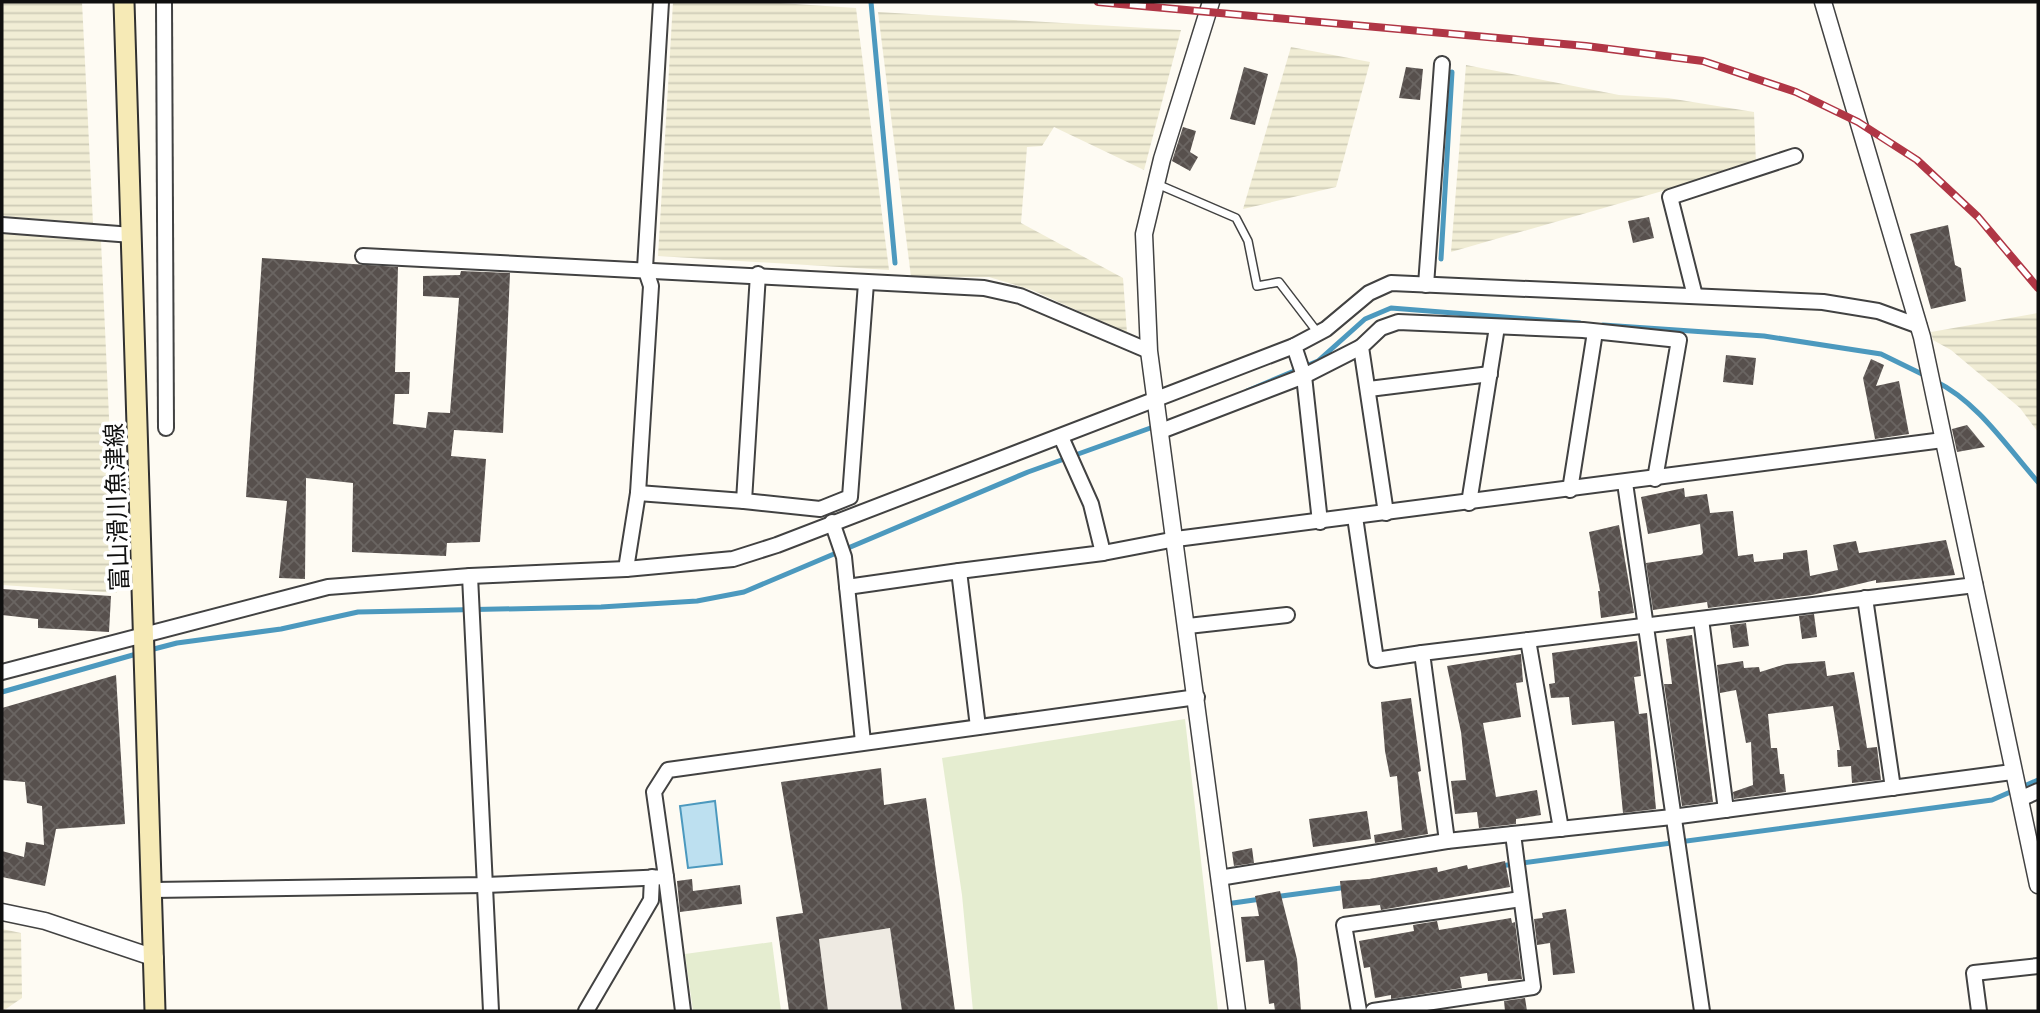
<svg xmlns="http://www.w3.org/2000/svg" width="2040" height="1013" font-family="'IBM Plex Serif','Noto Sans JP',serif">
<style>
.farmland{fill:url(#farmland-rules)}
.pitch{fill:#e5edd0}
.plaza{fill:#eeeae2}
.water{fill:#bde0f0;stroke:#4c99be;stroke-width:2}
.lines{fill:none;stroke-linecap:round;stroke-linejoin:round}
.stream{stroke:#4c99be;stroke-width:5}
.building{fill:url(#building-cross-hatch)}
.service-casing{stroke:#424242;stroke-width:10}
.minor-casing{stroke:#424242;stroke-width:18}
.tertiary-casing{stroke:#424242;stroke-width:19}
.secondary-casing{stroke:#313131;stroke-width:23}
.service{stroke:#fff;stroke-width:7}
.minor{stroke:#fff;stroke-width:14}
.tertiary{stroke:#fff;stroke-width:16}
.secondary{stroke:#f6eab6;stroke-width:19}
.rail-casing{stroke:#b03645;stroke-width:8}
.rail{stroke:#fff;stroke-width:5;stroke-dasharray:16;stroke-linecap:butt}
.labels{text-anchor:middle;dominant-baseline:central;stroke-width:7;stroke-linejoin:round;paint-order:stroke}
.street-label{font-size:24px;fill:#0f0f0f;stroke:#fff}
</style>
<defs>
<pattern id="farmland-rules" width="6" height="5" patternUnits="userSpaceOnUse" patternTransform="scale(1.75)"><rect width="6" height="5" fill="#f1edd5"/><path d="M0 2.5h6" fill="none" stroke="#cdcab6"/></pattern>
<pattern id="building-cross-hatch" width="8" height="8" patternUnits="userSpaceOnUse" patternTransform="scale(1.75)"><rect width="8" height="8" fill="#57504d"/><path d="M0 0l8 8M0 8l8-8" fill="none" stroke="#6a6562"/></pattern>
</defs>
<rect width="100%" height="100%" fill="#fefbf3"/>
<g class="farmland">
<polygon points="2,2 82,2 93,223 2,216"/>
<polygon points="673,2 765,2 856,8 889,270 658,256"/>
<polygon points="878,12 1181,30 1144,170 1054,127 1042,146 1027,147 1021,223 1123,278 1127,333 1032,290 989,277 911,277"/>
<polygon points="1291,47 1370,62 1336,187 1243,209"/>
<polygon points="1466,65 1619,95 1668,98 1754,112 1756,164 1451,252"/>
<polygon points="2,233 101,241 117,593 2,585"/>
<polygon points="2038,313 2038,432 2020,408 1951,350 1933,340 1931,332"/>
<polygon points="2,929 21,933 22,998 3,1011"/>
</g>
<g class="pitch">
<polygon points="1185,719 1218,1011 973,1011 962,895 942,758"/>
<polygon points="772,942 781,1011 693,1011 685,954"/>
</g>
<polygon class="plaza" points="890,928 902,1011 828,1011 819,939"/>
<polygon class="water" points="715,801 722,864 688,868 680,806"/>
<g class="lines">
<g class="stream">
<polyline points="871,2 895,263"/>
<polyline points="1441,259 1452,72"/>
<polyline points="1603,325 1764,336 1881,354 1926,376"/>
<path d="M 1935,381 C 1978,402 2007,447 2038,482"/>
<polyline points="1247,391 1318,361 1365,319 1391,308 1580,323"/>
<polyline points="150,650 177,643 281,629 358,612 601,607 697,601 744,592 1028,472 1156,426"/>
<polyline points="2,692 140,653"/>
<polyline points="1500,866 1992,800 2038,780"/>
<polyline points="1274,897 1348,887"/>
<polyline points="1233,903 1261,899"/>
</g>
</g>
<g class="building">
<polygon points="1244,67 1268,74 1255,125 1230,119"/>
<polygon points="1406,67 1423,69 1420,100 1399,98"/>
<polygon points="1183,127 1196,131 1190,152 1198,157 1190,171 1172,161"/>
<polygon points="1649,217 1654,238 1633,243 1628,221"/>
<polygon points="1948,225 1955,265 1961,268 1966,301 1931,309 1910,234"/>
<polygon points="262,258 398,267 395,372 410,372 409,394 395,394 393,424 426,428 428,412 450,413 459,298 423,296 423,276 460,275 461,271 510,273 503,433 454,430 451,456 486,459 480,542 447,543 446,556 352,552 353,483 306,478 305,579 279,578 287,501 246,497"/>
<polygon points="1726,355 1756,358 1753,385 1723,382"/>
<polygon points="1871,359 1884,365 1876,386 1899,381 1909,434 1875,439 1863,378"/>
<polygon points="1967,425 1985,447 1957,452 1952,429"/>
<polygon points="1684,488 1685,497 1707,494 1710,513 1733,511 1738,556 1753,554 1754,562 1783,559 1783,553 1807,550 1810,576 1838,570 1833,545 1856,541 1859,553 1946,540 1955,575 1876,583 1876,580 1812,595 1708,608 1707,602 1653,610 1646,563 1701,555 1703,553 1700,524 1648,534 1641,497"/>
<polygon points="1619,525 1634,613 1601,618 1598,591 1600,591 1589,532"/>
<polygon points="2,589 111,596 109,632 38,628 38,619 2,615"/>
<polygon points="1814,614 1817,637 1802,639 1799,616"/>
<polygon points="1746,623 1749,646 1733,648 1730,625"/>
<polygon points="1692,635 1713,802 1682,806 1664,684 1672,684 1666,639"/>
<polygon points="1637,641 1641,676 1634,677 1639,714 1647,713 1656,809 1623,813 1614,721 1572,725 1569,697 1551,698 1549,684 1555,683 1552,653"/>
<polygon points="1521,654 1523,682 1516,683 1521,717 1483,723 1496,797 1537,790 1541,815 1516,819 1516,824 1479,828 1477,812 1455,814 1451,781 1466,780 1461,732 1447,666"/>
<polygon points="1743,661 1744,668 1759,667 1760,672 1786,664 1825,661 1827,676 1854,672 1867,748 1877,747 1881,780 1852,783 1851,766 1838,767 1837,750 1840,750 1833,706 1768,714 1771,748 1777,748 1780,774 1784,774 1786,792 1734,799 1733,792 1753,785 1751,742 1746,743 1736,690 1720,693 1717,665"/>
<polygon points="116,675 125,824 56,829 45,886 2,877 2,851 24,857 26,842 44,845 42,806 27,803 25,782 2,780 2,708"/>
<polygon points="1411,698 1421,771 1418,772 1428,834 1375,843 1374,835 1402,830 1397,776 1390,777 1385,751 1381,702"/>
<polygon points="881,768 884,805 926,798 955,1011 902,1011 890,928 819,939 828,1011 789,1011 776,917 803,913 781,782"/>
<polygon points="1367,811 1371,839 1313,847 1309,819"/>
<polygon points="1252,848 1254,863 1234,866 1232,852"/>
<polygon points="1505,861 1510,887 1381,910 1380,905 1343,909 1340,881 1369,879 1437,867 1438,872 1467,865 1468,869"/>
<polygon points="692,879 693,891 740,885 742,904 680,912 677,881"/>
<polygon points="1280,891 1297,959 1301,1011 1275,1011 1274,1003 1269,1004 1264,960 1246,962 1241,917 1259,916 1255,896"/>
<polygon points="1566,909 1575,973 1553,975 1550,943 1537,945 1534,919 1543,918 1542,913"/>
<polygon points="1511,918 1512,923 1515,922 1522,979 1488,981 1487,973 1460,977 1462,988 1391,999 1391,995 1375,998 1370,967 1364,968 1359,941 1414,931 1413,925 1437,921 1439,930"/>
<polygon points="1525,998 1527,1011 1505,1011 1504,1001"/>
</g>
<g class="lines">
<defs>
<polyline id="service" points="1157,184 1236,218 1248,241 1257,286 1279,282 1318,333"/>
<g id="minor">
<polyline points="164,2 166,428"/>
<polyline points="2,225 132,235"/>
<polyline points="363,256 984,288 1020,296 1149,351"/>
<polyline points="758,274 744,501 820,509 850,497 866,283"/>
<polyline points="1426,285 1442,64"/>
<polyline points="1695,296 1670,197 1795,156"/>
<polyline points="1294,346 1304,376 1320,522"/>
<polyline points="1369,389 1490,374"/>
<polyline points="1161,431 1304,376 1361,347"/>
<polyline points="1625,483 1702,1011"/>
<polyline points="1570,490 1595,332"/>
<polyline points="638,493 744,501"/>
<polyline points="1469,503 1497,327"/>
<polyline points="1386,513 1361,347 1381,328 1398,322 1583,330 1679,340 1655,479"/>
<polyline points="1355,517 1376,660 1422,653"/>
<polyline points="832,522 844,557 863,742"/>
<polyline points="1103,553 1176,539 1943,440"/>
<polyline points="626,569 638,493 651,286 645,268 661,2"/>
<polyline points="959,571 1103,553 1091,504 1061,437"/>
<polyline points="470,576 491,1011"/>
<polyline points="847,587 959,571 978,727"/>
<polyline points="1865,598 1893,788"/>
<polyline points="1701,619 1726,810"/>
<polyline points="1188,626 1287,615"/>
<polyline points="1528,640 1561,829"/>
<polyline points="2,672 328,587 470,576 626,569 733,559 777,545 1294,346 1326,329 1369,293 1391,283 1823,302 1878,311 1919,326"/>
<polyline points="2020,799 2038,791"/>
<polyline points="1447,841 1422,653 1975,585"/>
<polyline points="666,877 683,1011"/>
<polyline points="1219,878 1447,841 1672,817 2012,772"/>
<polyline points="153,890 485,885 666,877 654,792 668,770 1197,697"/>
<polyline points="586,1011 651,900 652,877"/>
<polyline points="1359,1011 1344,925 1521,899"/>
<polyline points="1373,1011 1533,987 1513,834"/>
<polyline points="1979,1011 1974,973 2038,966"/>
</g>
<g id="tertiary">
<polyline points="1211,2 1162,159 1144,234 1149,351 1237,1011"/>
<polyline points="1823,2 1922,337 2038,885"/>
<polyline points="2,912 45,921 155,958"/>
</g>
<polyline id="secondary" points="124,2 155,1011"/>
</defs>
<use href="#service" class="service-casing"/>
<use href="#minor" class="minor-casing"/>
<use href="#tertiary" class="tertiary-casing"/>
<use href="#secondary" class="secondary-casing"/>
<use href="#service" class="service"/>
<use href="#minor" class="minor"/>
<use href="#tertiary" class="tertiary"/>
<use href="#secondary" class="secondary"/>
<defs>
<polyline id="rail" points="1098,2 1586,46 1703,61 1796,92 1858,122 1917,160 1978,217 2038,288"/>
</defs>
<use href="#rail" class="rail-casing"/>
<use href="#rail" class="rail"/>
</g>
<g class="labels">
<g class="street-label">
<text transform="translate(116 507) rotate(-92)">富山滑川魚津線</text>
</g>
</g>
<rect width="2040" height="1013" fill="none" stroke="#0f0f0f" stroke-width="7"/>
</svg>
